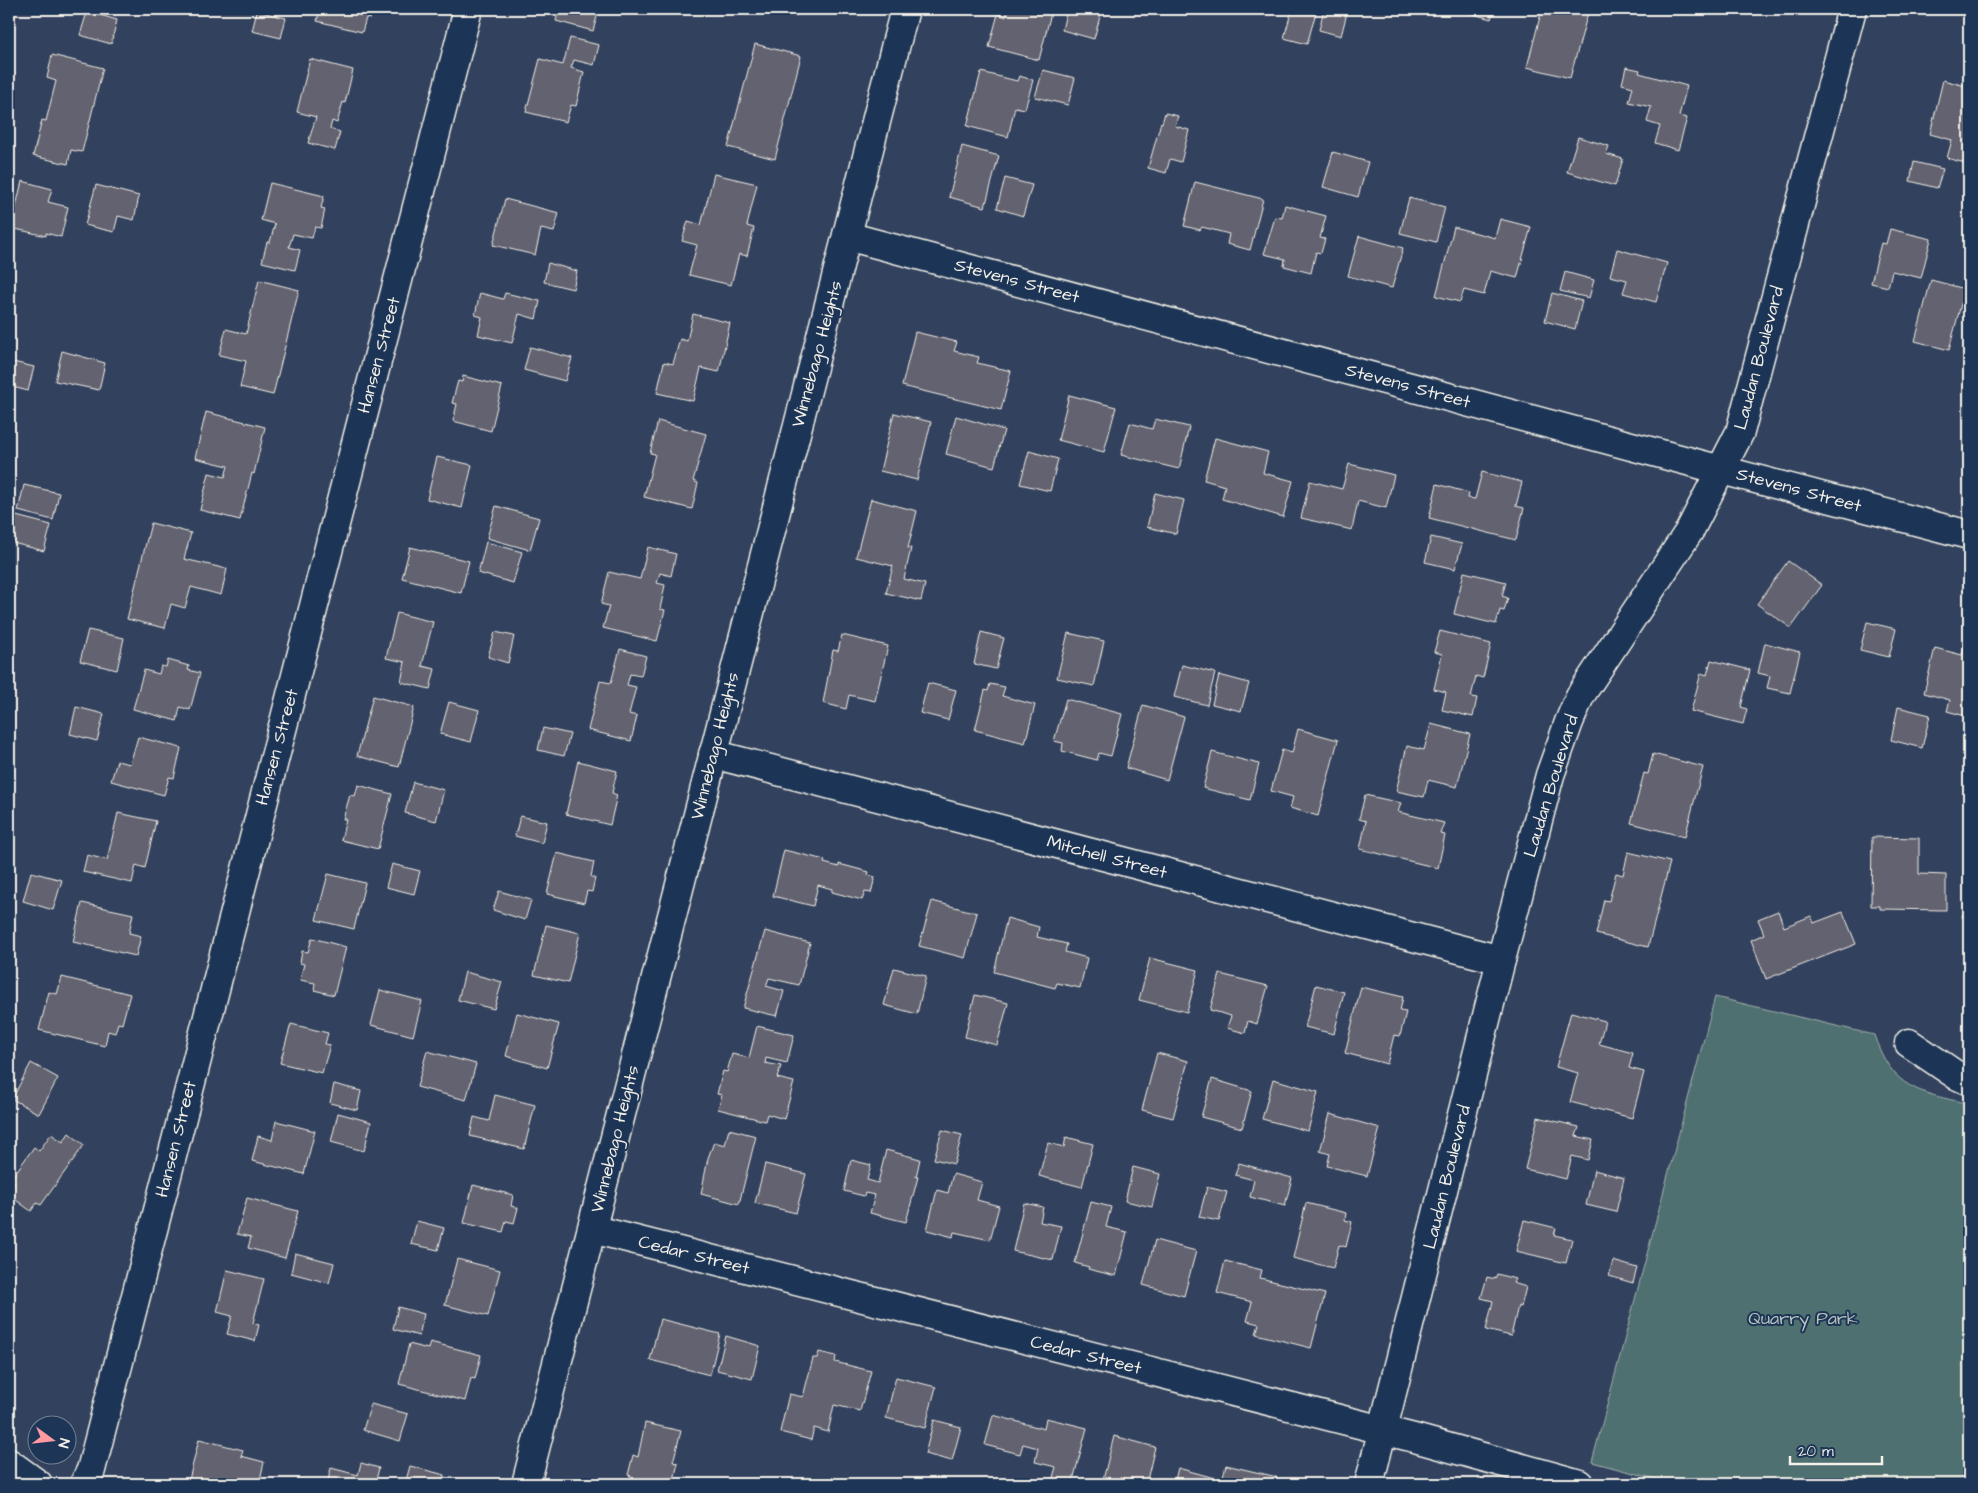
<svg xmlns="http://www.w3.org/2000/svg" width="1978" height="1493" font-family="'Architects Daughter',sans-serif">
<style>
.green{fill:#4f7071;stroke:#a2b0ac}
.building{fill:#64626f;stroke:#f4f1e8}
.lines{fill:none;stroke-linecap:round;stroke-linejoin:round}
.minor-casing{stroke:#f4f1e8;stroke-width:31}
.major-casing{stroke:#f4f1e8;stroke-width:31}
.minor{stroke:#1d3557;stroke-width:28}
.major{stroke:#1d3557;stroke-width:28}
.labels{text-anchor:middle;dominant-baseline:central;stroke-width:4;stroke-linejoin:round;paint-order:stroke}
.street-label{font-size:18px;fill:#f4f1e8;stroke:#1d3557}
.park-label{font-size:18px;fill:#bac4be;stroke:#1d3557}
</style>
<rect width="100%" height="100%" fill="#32425e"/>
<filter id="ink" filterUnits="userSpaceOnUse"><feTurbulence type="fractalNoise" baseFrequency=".02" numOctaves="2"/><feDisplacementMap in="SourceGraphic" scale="10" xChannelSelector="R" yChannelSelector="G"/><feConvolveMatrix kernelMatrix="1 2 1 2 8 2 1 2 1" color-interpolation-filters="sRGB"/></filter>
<g filter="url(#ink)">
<path class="green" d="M 1715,997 L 1874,1035 C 1893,1090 1919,1092 1969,1104 L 1969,1484 L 1675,1484 L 1592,1462 Z"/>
<g class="building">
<polygon points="88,9 101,9 100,15 117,20 111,44 80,35"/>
<polygon points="320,9 373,9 370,19 366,18 362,32 317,21"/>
<polygon points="559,9 599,9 593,31 556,21"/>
<polygon points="657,9 675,9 674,13"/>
<polygon points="765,9 797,9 796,16"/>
<polygon points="1008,9 1052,9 1039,60 989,47 998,14 1006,17"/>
<polygon points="1067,9 1102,9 1094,39 1062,30"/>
<polygon points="1292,9 1317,9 1307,44 1284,38"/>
<polygon points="1324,9 1348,9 1341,36 1319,30"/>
<polygon points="1455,9 1494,9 1491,19"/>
<polygon points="1542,9 1554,9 1566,12 1567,9 1589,9 1570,78 1527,67"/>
<polygon points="257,11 286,18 281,38 252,31"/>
<polygon points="570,38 599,45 594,65 574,60 571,68 584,72 576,106 571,105 566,122 526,112 540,59 563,65"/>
<polygon points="755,44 801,56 775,159 728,147"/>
<polygon points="52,55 103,68 82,152 71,150 68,164 33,156 42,120 46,121 56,81 47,78"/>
<polygon points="310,59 353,70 345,103 343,102 337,123 332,121 330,129 340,132 335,150 308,143 316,117 297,112"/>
<polygon points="1626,67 1640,70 1639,73 1687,86 1679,116 1687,118 1678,150 1655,143 1660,126 1647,122 1651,107 1629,102 1633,87 1622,84"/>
<polygon points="1043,70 1075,78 1068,105 1035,97"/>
<polygon points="981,72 1017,81 1019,76 1033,80 1025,109 1015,107 1008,137 967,126"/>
<polygon points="1943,80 1969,87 1969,147 1965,163 1947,158 1952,140 1930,134"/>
<polygon points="1165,113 1178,116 1175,126 1189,130 1181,162 1170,159 1166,173 1148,168 1161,122 1162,123"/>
<polygon points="1578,137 1609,146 1606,154 1623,159 1615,186 1567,172"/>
<polygon points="962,146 999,156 985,207 949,197"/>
<polygon points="1333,152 1368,162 1358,197 1323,187"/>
<polygon points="1914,162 1943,169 1937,188 1910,181"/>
<polygon points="714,174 757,184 747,226 754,228 747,256 739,254 731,285 689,275 697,245 682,241 688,221 701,225"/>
<polygon points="1005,178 1032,185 1023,216 997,208"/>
<polygon points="22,181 52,189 48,202 68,207 61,237 46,233 46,236 11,228"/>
<polygon points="1195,182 1263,199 1250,250 1227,244 1229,234 1202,227 1200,230 1184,226"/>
<polygon points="270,183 324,196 321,208 325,209 321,228 315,227 312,238 293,234 289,247 300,250 295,270 262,262 267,242 270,242 275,224 261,220"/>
<polygon points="96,185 139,196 134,220 118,216 114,232 85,225"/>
<polygon points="1409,198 1445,207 1436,242 1400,233"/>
<polygon points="505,199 559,213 554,232 541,229 535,255 493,245"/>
<polygon points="1285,205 1326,216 1320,238 1325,239 1321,253 1316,252 1311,273 1284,266 1285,259 1264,254 1275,217 1282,218"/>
<polygon points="1500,219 1531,227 1517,278 1490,271 1484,295 1464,290 1460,302 1436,296 1454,227 1495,238"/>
<polygon points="1890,229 1931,239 1921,278 1892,271 1888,287 1871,283 1881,243 1886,244"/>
<polygon points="1359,236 1403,248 1392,288 1348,276"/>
<polygon points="1617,249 1667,263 1656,302 1623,293 1627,280 1610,276"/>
<polygon points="548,263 577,271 573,289 544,282"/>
<polygon points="1565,272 1594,280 1589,298 1560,291"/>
<polygon points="259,280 299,290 273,395 240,387 246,361 219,355 226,329 246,334"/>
<polygon points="1931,280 1965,289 1949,350 1915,341"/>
<polygon points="480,293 503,299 505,293 540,301 536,319 519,314 512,343 478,335 482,317 475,315"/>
<polygon points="1552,293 1582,301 1575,329 1545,321"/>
<polygon points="693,314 730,323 719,372 701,368 693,401 657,393 664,362 673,364 680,339 687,341"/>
<polygon points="915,332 957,342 954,351 979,357 977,363 1011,371 1001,410 902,386"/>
<polygon points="530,347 572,358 565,381 524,370"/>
<polygon points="62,351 105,363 99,390 55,381"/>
<polygon points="9,361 34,367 28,391 9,386"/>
<polygon points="463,376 502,386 491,431 453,421 457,404 452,403 458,381 462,382"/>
<polygon points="1069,395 1116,407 1104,452 1058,440"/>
<polygon points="206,412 265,427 254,474 252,473 240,520 200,510 209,473 225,477 228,466 195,458"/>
<polygon points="894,413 931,422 917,480 880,471"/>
<polygon points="956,416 1004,430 994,467 946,454"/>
<polygon points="1155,419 1189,427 1179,469 1121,455 1130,423 1152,429"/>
<polygon points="658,421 706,434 693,481 698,483 692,509 644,497 655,454 650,453"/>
<polygon points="1215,438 1268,452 1263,473 1293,481 1283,517 1222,499 1225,486 1204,480"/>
<polygon points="1029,451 1058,459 1050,491 1020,484"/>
<polygon points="437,457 472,465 462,508 427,499"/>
<polygon points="1349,464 1394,475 1386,508 1358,501 1352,530 1301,518 1310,481 1342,489"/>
<polygon points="1482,472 1522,482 1516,506 1524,508 1516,540 1429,518 1437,484 1469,493 1468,498 1475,499"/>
<polygon points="24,485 59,493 53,520 18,511"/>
<polygon points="1155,493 1184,500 1176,534 1147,527"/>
<polygon points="871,499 917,511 908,548 911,548 904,579 925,584 921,601 886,593 893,566 856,557"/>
<polygon points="496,506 539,518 530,550 487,538"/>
<polygon points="16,516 51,525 44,551 9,542"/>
<polygon points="151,523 191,533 184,559 227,569 221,595 191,587 185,608 171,604 165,628 127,619"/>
<polygon points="1431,537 1462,544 1455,569 1425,562"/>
<polygon points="486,542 522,552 513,583 478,573"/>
<polygon points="410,547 469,561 461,593 402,578"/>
<polygon points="648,547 676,554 671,576 660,573 657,583 665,585 660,609 665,610 657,641 603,628 609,606 601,604 609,572 640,579"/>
<polygon points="1788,561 1822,585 1791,628 1757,604"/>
<polygon points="1464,572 1506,582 1502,596 1508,598 1504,611 1500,610 1496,624 1454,614"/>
<polygon points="397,613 433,622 422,666 435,669 430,689 401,682 405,662 386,658"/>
<polygon points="1867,622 1896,629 1889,657 1860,650"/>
<polygon points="88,630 124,638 117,670 80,661"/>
<polygon points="1440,631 1491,644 1483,678 1476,676 1471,697 1477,698 1473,717 1442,710 1446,692 1434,689 1442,654 1434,652"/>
<polygon points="495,632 514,636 508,663 488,657"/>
<polygon points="981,632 1004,638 996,669 974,664"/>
<polygon points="1068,633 1104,641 1094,686 1057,678"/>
<polygon points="842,635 888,646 875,701 849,695 846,709 823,703 833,650 838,651"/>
<polygon points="1966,640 1969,641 1969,717 1947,711 1950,700 1924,693 1935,648 1962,655"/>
<polygon points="1765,643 1800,652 1790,693 1767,688 1770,676 1758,673"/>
<polygon points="620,649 646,656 641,676 630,674 627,685 636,687 629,714 637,716 631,741 588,730 600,681 611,683"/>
<polygon points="168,660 189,666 188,670 200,673 190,710 180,707 177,721 133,709 144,670 159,674 161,666 166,667"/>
<polygon points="1711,660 1750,670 1741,707 1747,709 1743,724 1691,711 1701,673 1707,675"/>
<polygon points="1182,665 1215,673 1207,705 1174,697"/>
<polygon points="1219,675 1249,683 1241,711 1212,704"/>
<polygon points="928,683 956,690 948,720 920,713"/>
<polygon points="990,684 1005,687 1002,696 1035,705 1025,743 975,730 985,690 988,691"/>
<polygon points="373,696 414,707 399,767 357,756"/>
<polygon points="1066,699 1122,714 1111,756 1099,753 1097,760 1062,751 1063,743 1054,741"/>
<polygon points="449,702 479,710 471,742 440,734"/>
<polygon points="1143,705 1184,717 1167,780 1126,768"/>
<polygon points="76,707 104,714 97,741 70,734"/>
<polygon points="1898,707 1930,715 1922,748 1891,740"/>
<polygon points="1431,724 1470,734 1457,787 1428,780 1424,797 1396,791 1407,746 1424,750"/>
<polygon points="543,728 570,734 564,756 538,750"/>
<polygon points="1298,729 1338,740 1318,816 1290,808 1293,797 1271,791 1282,750 1292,753"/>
<polygon points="138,737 181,748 174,778 169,777 164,795 111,781 117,761 130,764"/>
<polygon points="1212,752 1259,764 1250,800 1203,788"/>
<polygon points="1653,754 1703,767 1685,837 1631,823 1644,773 1648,774"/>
<polygon points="578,761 617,771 612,793 617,795 610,825 566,814"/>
<polygon points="413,782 444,790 436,821 405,813"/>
<polygon points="358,785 392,794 378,849 341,840 346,819 343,819 350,795 355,796"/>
<polygon points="1365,795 1401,803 1398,812 1444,823 1440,834 1445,835 1438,868 1360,849 1366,821 1359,819"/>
<polygon points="118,813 156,821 145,868 136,865 132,883 83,872 87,855 107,860"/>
<polygon points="520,816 547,822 542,843 515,836"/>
<polygon points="1872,837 1919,838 1919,874 1946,875 1946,910 1880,909 1880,906 1871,906"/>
<polygon points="784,850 825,860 824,863 839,867 839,864 869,872 868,875 875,877 871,893 865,892 862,900 832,892 832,889 818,885 813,906 773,896"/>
<polygon points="1628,852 1670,862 1648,947 1596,934 1604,900 1609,901 1616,873 1623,875"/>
<polygon points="557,853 594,862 591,877 595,878 592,892 587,891 584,903 547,894"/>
<polygon points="392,864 420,871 414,894 386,887"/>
<polygon points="31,872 62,880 53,910 23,901"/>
<polygon points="328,874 365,883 354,929 316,920"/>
<polygon points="499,891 531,900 525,920 493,910"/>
<polygon points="1969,897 1969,920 1962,917"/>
<polygon points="932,901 977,913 965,958 919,946"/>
<polygon points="82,903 133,914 129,933 141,936 136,956 73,942"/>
<polygon points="1778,911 1784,927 1811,916 1814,923 1843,912 1856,944 1766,979 1751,940 1764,934 1758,919"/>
<polygon points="1007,918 1039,927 1037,937 1067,944 1065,952 1087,958 1080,988 1057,983 1055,988 994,972"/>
<polygon points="546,925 580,933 568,983 534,975"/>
<polygon points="765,931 810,943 799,985 769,978 766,986 784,991 777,1016 743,1008"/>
<polygon points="312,938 346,947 334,995 314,990 315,983 300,980 304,964 300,963 302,951 308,952"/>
<polygon points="1150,958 1198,970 1187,1012 1139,1000"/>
<polygon points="894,968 926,976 917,1014 884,1005"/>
<polygon points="465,972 502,982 494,1009 458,1000"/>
<polygon points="1220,974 1268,986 1257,1024 1248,1021 1245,1033 1227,1028 1231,1016 1210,1010"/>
<polygon points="62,977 130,994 122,1024 118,1023 115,1033 108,1031 105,1046 39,1030 49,992 57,994"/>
<polygon points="1316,985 1344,992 1334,1034 1305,1027"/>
<polygon points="1361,987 1403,997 1400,1011 1406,1012 1400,1036 1394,1035 1387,1064 1345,1053"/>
<polygon points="380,990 422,1001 413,1036 371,1025"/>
<polygon points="975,995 1008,1003 997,1045 965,1037"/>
<polygon points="1571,1012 1605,1021 1599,1044 1633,1053 1629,1068 1644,1072 1632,1118 1570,1102 1578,1073 1556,1067"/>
<polygon points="517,1013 559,1024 547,1068 506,1056"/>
<polygon points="291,1024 328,1033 325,1044 330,1045 322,1073 280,1063"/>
<polygon points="757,1026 794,1035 787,1063 766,1058 765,1063 781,1066 777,1078 794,1082 784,1119 767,1114 765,1121 718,1109 722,1095 717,1094 723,1071 727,1072 732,1054 749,1058"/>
<polygon points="427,1051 476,1064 466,1100 417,1087"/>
<polygon points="1157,1053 1188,1061 1173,1118 1142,1110"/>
<polygon points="31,1063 58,1078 39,1114 12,1099"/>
<polygon points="1212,1079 1252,1091 1242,1128 1201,1117"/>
<polygon points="1273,1079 1318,1092 1308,1131 1262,1119"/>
<polygon points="334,1084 361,1091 357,1110 330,1103"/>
<polygon points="495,1095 535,1105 524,1149 470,1136 474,1117 489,1121"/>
<polygon points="338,1113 371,1122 364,1151 331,1142"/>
<polygon points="1330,1114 1380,1128 1367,1176 1327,1166 1330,1154 1320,1151"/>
<polygon points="1538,1117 1579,1127 1576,1136 1593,1140 1588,1160 1572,1156 1566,1179 1525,1169"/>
<polygon points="276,1121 315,1131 304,1174 252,1161 258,1136 272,1140"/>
<polygon points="729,1129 756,1136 739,1204 701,1194 708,1158 714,1142 725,1145"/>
<polygon points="942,1130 962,1135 954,1164 934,1159"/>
<polygon points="69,1133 84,1145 41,1205 37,1203 31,1211 9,1195 9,1191 15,1182 11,1179 34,1147 39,1151 51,1134 63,1142"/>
<polygon points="1066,1137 1093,1144 1082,1187 1039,1176 1048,1143 1064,1147"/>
<polygon points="886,1150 920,1159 916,1177 918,1177 906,1222 870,1213 875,1195 865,1193 864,1196 844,1191 851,1160 871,1165 867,1180 878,1183"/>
<polygon points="1239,1163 1292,1178 1285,1206 1250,1197 1254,1180 1235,1175"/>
<polygon points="765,1164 806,1174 796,1213 755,1203"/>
<polygon points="1133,1167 1160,1174 1152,1207 1125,1201"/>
<polygon points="1594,1170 1624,1178 1616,1212 1586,1205"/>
<polygon points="953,1174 982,1182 977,1200 999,1206 990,1240 954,1232 953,1237 927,1230 937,1190 948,1193"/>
<polygon points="473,1185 513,1195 511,1206 518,1208 514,1223 506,1221 503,1232 464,1223"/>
<polygon points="1207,1187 1227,1192 1219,1221 1199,1217"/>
<polygon points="247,1198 298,1211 285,1258 248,1248 251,1237 237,1234"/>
<polygon points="1091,1202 1111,1207 1106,1227 1127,1232 1116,1276 1088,1269 1089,1267 1075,1263"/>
<polygon points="1024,1203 1043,1207 1040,1222 1061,1226 1053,1260 1013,1251"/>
<polygon points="1306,1203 1346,1213 1345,1220 1352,1222 1346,1247 1339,1245 1333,1268 1293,1258"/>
<polygon points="1524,1220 1556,1228 1554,1235 1572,1239 1566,1263 1516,1251"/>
<polygon points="417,1221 444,1228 438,1250 411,1244"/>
<polygon points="1155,1240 1196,1251 1184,1296 1143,1285"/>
<polygon points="295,1253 334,1263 329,1283 291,1273"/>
<polygon points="457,1259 500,1270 488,1316 445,1305"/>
<polygon points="1225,1261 1262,1270 1260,1278 1325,1294 1311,1348 1256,1334 1259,1324 1247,1321 1252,1302 1217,1293"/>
<polygon points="1613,1261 1637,1268 1633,1283 1609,1276"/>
<polygon points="227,1270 264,1279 253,1323 259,1325 255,1341 227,1334 232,1316 217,1312"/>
<polygon points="1497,1274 1515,1279 1513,1283 1526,1287 1521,1307 1518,1306 1511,1336 1486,1330 1493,1301 1481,1298 1487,1277 1495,1279"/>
<polygon points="398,1307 424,1314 419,1336 393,1329"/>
<polygon points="660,1319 720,1334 710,1375 650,1360"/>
<polygon points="726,1336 760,1346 752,1379 717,1370"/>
<polygon points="430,1342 481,1355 475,1379 471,1378 465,1401 399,1384 409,1344 428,1349"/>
<polygon points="819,1352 836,1356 835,1362 871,1371 860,1411 834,1405 828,1432 814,1428 811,1440 780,1432 789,1394 803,1397 813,1358 817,1358"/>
<polygon points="896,1377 936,1387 925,1428 886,1418"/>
<polygon points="371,1404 408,1414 400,1441 363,1430"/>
<polygon points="993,1415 1044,1429 1046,1418 1087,1428 1072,1484 1051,1484 1056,1467 1035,1462 1038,1448 1023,1444 1020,1454 985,1445"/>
<polygon points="934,1420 961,1427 952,1461 925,1454"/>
<polygon points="645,1423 681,1431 673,1462 678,1463 673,1484 629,1484 631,1476 628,1475 633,1455 638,1457"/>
<polygon points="1114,1436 1155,1447 1146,1484 1110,1484 1110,1482 1103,1480"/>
<polygon points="199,1439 243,1450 241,1456 264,1462 260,1480 278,1484 188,1484"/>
<polygon points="361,1463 379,1468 375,1484 327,1484 331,1468 358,1475"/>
<polygon points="1226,1465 1277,1477 1275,1484 1174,1484 1178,1468 1222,1480"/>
<polygon points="410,1466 445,1475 443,1484 405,1484"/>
</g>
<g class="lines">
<defs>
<g id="minor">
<polyline points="847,236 1676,458 1969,535"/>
<polyline points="713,754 1501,960"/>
<polyline points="1909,1043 1956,1075 1969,1081"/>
<polyline points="592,1229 1418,1439 1580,1484"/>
<polyline points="84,1484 91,1470 468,9"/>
<polyline points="526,1484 905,9"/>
<polyline points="1369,1484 1501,960 1550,775 1569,722 1580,696 1690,530 1740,432 1852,9"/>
</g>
<polyline id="major" points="9,1463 38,1484"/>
</defs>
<use href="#minor" class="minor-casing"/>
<use href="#major" class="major-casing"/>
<use href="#minor" class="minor"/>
<use href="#major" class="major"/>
</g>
</g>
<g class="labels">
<g class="street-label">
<text transform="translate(1017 281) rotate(15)">Stevens Street</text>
<text transform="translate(817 354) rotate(-75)">Winnebago Heights</text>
<text transform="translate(379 355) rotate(-75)">Hansen Street</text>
<text transform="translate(1759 358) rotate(-75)">Laudan Boulevard</text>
<text transform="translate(1408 386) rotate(15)">Stevens Street</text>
<text transform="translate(1799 490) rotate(15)">Stevens Street</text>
<text transform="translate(715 746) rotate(-76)">Winnebago Heights</text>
<text transform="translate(277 747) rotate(-75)">Hansen Street</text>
<text transform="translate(1551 786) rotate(-73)">Laudan Boulevard</text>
<text transform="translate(1107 857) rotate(15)">Mitchell Street</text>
<text transform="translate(176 1139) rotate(-76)">Hansen Street</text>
<text transform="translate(615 1139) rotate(-76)">Winnebago Heights</text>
<text transform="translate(1447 1177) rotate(-76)">Laudan Boulevard</text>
<text transform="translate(694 1255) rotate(14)">Cedar Street</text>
<text transform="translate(1086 1355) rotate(14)">Cedar Street</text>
</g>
<g class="park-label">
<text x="1803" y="1318">Quarry Park</text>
</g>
</g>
<rect width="1978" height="1493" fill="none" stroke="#1d3557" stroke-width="30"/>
<rect x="15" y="15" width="1948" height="1463" fill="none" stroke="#f4f1e8" stroke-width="2" filter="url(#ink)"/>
<g transform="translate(52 1440) rotate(105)"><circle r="24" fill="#1d3557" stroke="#738091"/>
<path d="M0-4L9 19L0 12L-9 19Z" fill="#ff9aa2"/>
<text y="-8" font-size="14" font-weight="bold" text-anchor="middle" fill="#f4f1e8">N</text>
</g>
<path d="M1790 1456v8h92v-8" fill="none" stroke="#f4f1e8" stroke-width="2.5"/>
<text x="1798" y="1456" font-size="15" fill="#f4f1e8" stroke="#1d3557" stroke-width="4" paint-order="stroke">20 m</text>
</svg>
